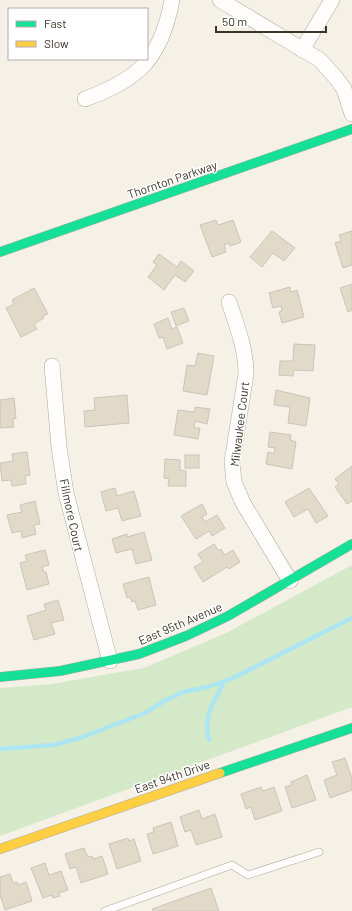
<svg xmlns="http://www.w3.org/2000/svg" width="352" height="911" font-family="Barlow,sans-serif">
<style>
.green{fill:#d3e9c8}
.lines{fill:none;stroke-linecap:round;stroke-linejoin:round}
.stream{stroke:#ade6f1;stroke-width:4.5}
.building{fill:#e1dac9;stroke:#cac4ba}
.lane-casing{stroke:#aea99f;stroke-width:8}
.street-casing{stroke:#aea99f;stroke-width:16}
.fast-casing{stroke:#aea99f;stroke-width:10}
.slow-casing{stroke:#aea99f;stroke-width:10}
.lane{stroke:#fefdfb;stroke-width:7}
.street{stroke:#fefdfb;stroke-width:15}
.fast{stroke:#16e098;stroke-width:9}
.slow{stroke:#ffcf43;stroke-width:9}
.labels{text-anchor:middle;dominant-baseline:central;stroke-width:3;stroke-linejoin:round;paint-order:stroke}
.street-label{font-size:12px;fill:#3b3528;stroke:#fff}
</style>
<rect width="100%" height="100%" fill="#f6f1e6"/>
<polygon class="green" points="352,565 352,707 0,836 0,688 51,684 144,668 226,633"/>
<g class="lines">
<g class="stream">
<path d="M 209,740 C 202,716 215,702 224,681"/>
<polyline points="0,749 53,745 80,738 145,713 164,701 183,692 208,687 233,678 352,618"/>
</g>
</g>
<g class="building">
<polygon points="216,220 218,225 233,220 241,242 230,246 229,243 224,245 226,252 212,257 200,225"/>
<polygon points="272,231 295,248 284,261 273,253 262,267 250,257"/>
<polygon points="352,231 352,265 343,268 335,243 341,241 339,235"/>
<polygon points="159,254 177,267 181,261 194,271 185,282 175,275 164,290 148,277 157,265 153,262"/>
<polygon points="352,284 352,310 348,312 340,288"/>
<polygon points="290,287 291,292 297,290 304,317 282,323 279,312 282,311 281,306 273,308 269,293"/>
<polygon points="34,288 48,314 43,316 44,318 34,324 37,329 21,337 6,308 14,304 12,300"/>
<polygon points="184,308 189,321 176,326 171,312"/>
<polygon points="168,318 172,329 177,327 183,343 167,349 163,337 159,338 154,324"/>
<polygon points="294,344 315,345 313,371 294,370 293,376 279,375 280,361 293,361"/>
<polygon points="198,353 214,356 207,395 183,391 187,365 195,366"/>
<polygon points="276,390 310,398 306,426 288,423 290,407 274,405"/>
<polygon points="127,395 129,423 85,427 84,411 95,410 94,398"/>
<polygon points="14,398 16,418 13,419 14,427 0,428 0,400"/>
<polygon points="195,407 210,409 207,424 195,421 194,428 200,428 198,439 174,435 178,410 194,412"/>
<polygon points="270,432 291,435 290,440 296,442 292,469 266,464 268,452 274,454 275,448 268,447"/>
<polygon points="27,452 30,475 25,476 26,484 12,486 11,480 2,481 0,463 13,461 12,454"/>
<rect x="185" y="455" width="14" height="13"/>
<polygon points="165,459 180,460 180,470 186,471 186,486 168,486 169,479 164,478"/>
<polygon points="352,466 352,501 347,504 335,487 339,484 335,479"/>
<polygon points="115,488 117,496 134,491 141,516 122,521 118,508 106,511 101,492"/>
<polygon points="309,488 328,516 316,523 308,509 294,517 285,502"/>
<polygon points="35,501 40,524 34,525 36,534 22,538 21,531 12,533 7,515 22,512 20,505"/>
<polygon points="202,504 207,514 202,517 205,522 217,515 225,528 212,536 209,531 196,539 181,516"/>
<polygon points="144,532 152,560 136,564 132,549 116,553 112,539 127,534 127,537"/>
<polygon points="214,544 219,551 221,549 225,555 233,550 240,562 229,569 227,567 203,582 194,567 203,562 198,554"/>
<polygon points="45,550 49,565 42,567 44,572 46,572 49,584 27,590 20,563 27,561 25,555"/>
<polygon points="149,577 156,605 138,610 135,601 132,602 130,597 127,598 123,584"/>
<polygon points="58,600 64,620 51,623 55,634 34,640 27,616 46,610 44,604"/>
<polygon points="345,758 352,778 352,790 330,798 324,780 337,775 332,762"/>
<polygon points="307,775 316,800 292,808 285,787 291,785 291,782"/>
<polygon points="261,787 263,791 274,787 282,811 255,820 251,807 246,809 241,794"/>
<polygon points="199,810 202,819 215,814 222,837 196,845 191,830 185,832 180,817"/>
<polygon points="171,822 178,846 153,854 147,834 154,832 153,828"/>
<polygon points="128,838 129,841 134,839 141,861 117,869 109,844"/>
<polygon points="84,848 88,857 92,856 93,859 102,856 108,874 81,883 76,867 70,869 65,854"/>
<polygon points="45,863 49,875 61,871 68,890 59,893 60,896 53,898 52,895 43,898 31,868"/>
<polygon points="10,874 13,883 17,882 18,885 26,882 32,901 5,910 0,895 0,877"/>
<polygon points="211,888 219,911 153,911 152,909"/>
</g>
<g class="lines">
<defs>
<polyline id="lane" points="105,911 232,865 248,875 319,852"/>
<g id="street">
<polyline points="220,0 320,60 336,78 344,89 352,114"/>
<polyline points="302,50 332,0"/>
<path d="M 85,99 C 139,79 161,59 172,0"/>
<path d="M 229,302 C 237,326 246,349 246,374 L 232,462 L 234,482 L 243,503 L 290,581"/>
<polyline points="52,366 59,447 66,493 110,661"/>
</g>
<g id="fast">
<polyline points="0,252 352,129"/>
<polyline points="0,677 60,671 139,654 186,636 228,616 352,544"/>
<polyline points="220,773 352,728"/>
</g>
<polyline id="slow" points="0,849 220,773"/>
</defs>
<use href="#lane" class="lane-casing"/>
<use href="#street" class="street-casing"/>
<use href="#fast" class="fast-casing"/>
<use href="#slow" class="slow-casing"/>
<use href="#lane" class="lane"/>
<use href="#street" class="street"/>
<use href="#fast" class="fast"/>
<use href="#slow" class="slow"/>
</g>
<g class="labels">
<g class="street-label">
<text transform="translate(172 179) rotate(-19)">Thornton Parkway</text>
<text transform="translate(239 424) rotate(-83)">Milwaukee Court</text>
<text transform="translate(72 515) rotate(78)">Fillmore Court</text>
<text transform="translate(180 623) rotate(-23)">East 95th Avenue</text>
<text transform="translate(172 776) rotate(-19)">East 94th Drive</text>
</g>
</g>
<rect x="8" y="8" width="140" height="52" fill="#ffffff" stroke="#b1aea9"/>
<rect x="16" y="21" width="20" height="6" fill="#16e098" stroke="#b1aea9"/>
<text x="44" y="28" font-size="12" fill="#3b3528">Fast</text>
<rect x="16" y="41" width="20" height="6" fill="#ffcf43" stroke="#b1aea9"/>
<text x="44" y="48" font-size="12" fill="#3b3528">Slow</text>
<path d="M216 26v6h110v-6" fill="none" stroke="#3b3528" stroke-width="2"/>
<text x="222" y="26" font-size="12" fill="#3b3528" stroke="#ffffff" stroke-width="3" paint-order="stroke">50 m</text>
</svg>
